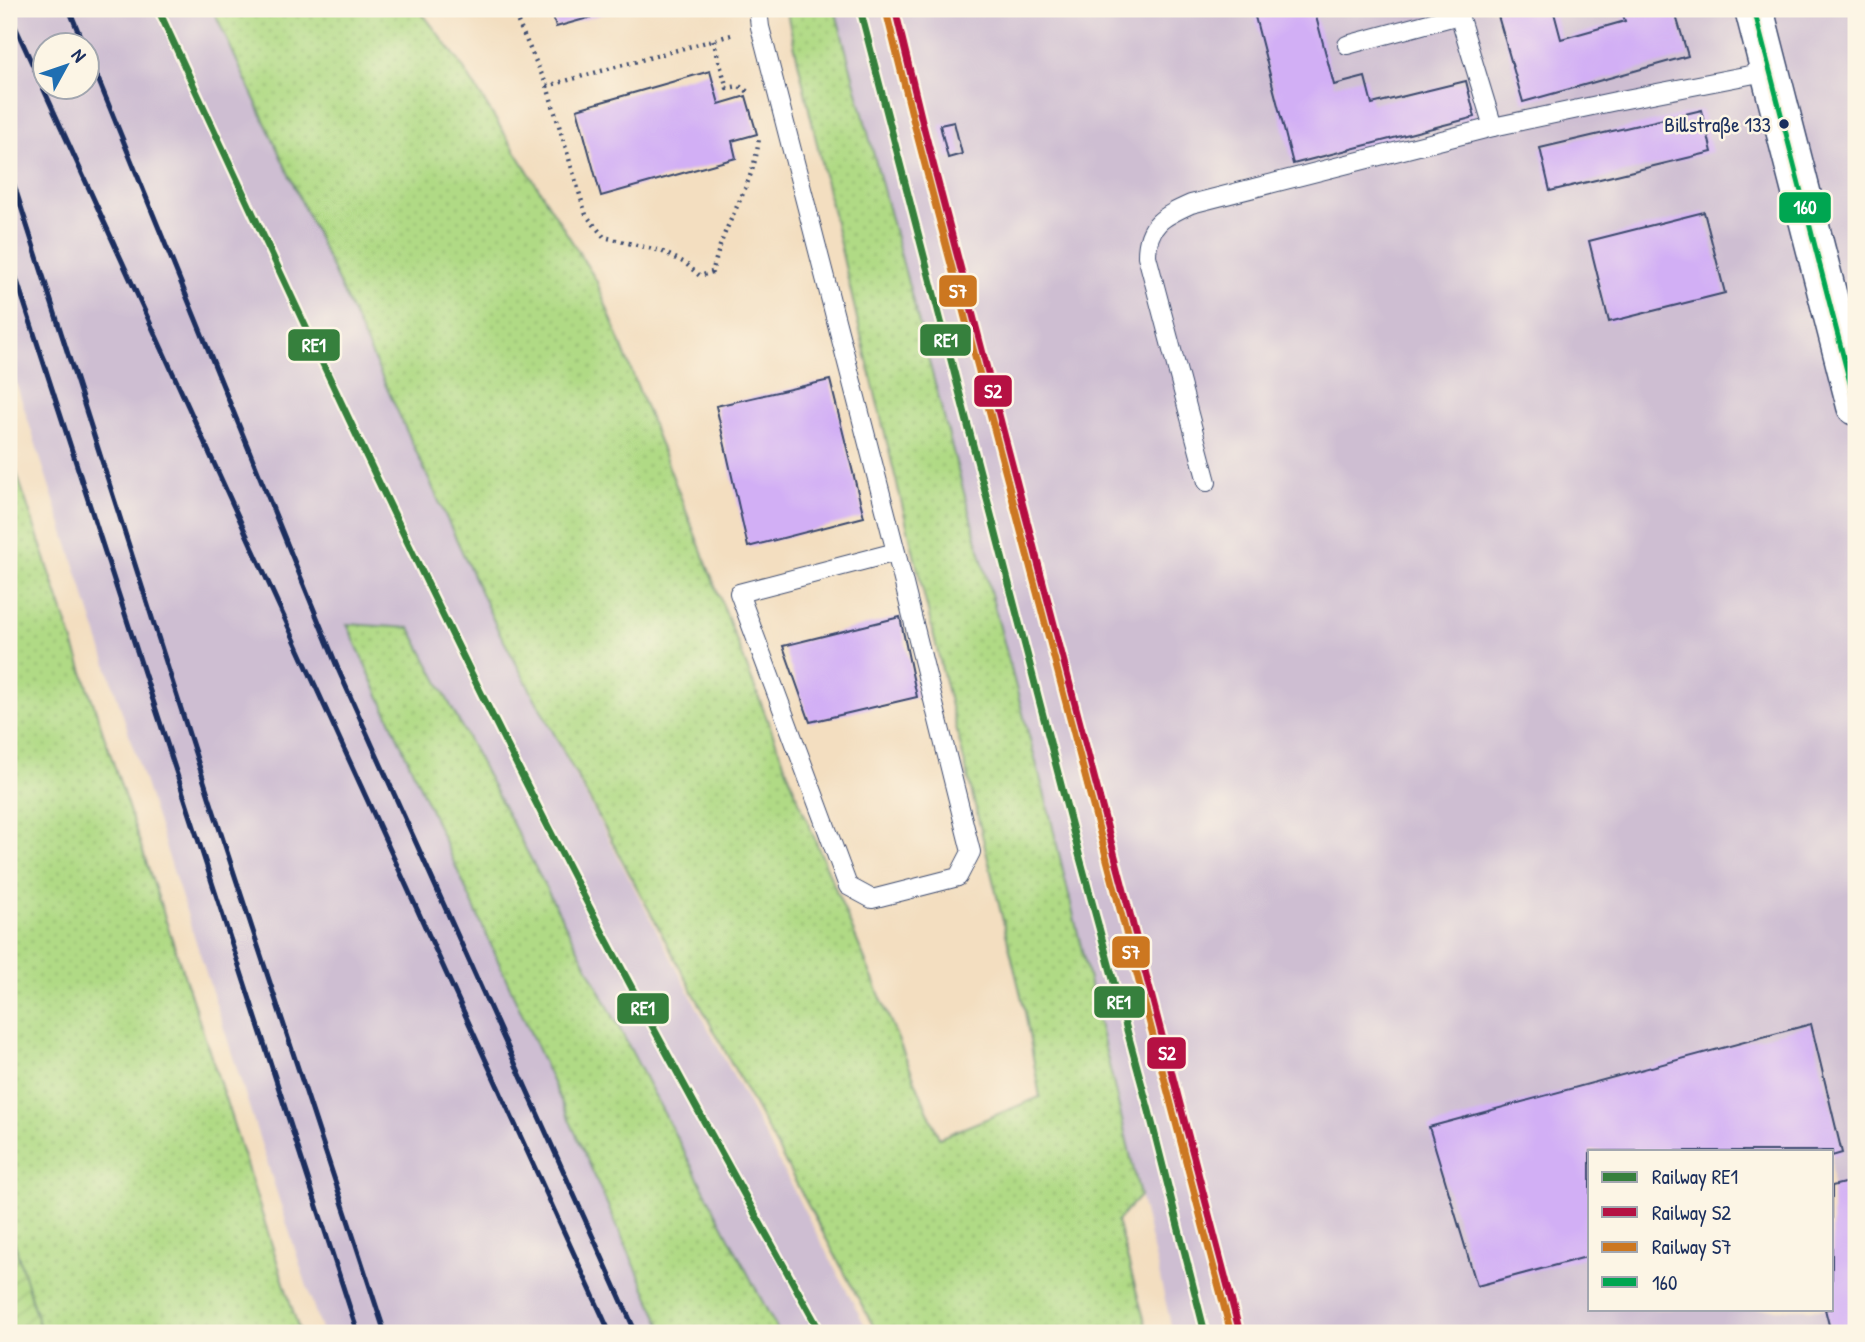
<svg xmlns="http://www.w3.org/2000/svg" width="1865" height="1342" font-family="'Patrick Hand',sans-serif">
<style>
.industrial{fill:#cebed2;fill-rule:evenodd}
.grass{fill:url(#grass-dots);stroke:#668472;stroke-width:2}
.garden{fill:url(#garden-furrows);stroke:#668472;stroke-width:2}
.building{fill:#d2aff5}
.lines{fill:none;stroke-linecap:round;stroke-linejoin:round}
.service-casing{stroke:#3b496d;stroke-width:20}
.tertiary-casing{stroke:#3b496d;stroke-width:41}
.path{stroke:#3b496d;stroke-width:4.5;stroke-dasharray:2 5;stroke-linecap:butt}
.service{stroke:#fff;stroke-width:18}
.tertiary{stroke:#fff;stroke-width:38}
.rail{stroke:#1b2f5e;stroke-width:5}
.bus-1-casing{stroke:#fcf5e5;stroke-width:10}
.bus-1{stroke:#00a651;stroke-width:5}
.rail-1-casing{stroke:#fcf5e5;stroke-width:12}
.rail-2-casing{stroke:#fcf5e5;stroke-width:12}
.rail-3-casing{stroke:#fcf5e5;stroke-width:12}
.rail-1{stroke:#36803d;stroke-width:7}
.rail-2{stroke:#b51143;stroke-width:7}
.rail-3{stroke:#cc7720;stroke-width:7}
.bus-dot{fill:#1b2f5e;stroke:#fcf5e5;stroke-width:2.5}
.labels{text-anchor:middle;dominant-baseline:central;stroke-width:5;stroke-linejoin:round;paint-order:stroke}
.bus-label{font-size:21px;fill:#1b2f5e;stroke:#fcf5e5;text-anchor:end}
.line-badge{stroke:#fcf5e5;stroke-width:2.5}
.badge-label{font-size:19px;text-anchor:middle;font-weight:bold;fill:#fff}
</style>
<defs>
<pattern id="grass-dots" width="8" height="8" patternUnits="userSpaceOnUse" patternTransform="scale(1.75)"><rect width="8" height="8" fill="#b0da85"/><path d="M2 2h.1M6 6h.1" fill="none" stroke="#97bb75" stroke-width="1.8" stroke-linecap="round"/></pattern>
<pattern id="garden-furrows" width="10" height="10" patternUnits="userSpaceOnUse" patternTransform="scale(1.75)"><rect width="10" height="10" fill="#b0da85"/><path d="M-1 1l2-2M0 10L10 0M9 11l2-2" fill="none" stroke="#97bb75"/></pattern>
</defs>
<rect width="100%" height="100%" fill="#fcf5e5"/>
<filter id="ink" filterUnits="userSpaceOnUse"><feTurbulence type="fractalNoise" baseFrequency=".0143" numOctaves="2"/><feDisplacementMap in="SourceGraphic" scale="14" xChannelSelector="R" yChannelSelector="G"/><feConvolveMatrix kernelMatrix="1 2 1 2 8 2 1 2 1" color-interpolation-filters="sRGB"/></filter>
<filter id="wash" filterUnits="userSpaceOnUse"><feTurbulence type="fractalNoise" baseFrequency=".00686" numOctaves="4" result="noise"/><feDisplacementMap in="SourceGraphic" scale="28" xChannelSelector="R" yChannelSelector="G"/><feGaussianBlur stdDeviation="1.57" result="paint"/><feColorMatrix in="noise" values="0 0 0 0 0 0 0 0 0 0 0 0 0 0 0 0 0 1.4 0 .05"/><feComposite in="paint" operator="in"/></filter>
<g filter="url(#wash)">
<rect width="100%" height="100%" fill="#f3dec0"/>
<g class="industrial">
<path d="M 9,9 L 213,9 L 497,628 L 869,1333 L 322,1333 L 9,361 ZM 46,46 L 88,46 L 88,88 L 46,88 Z"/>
<path d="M 835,9 L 1856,9 L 1856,1333 L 1173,1333 L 1049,811 ZM 1590,1151 L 1832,1151 L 1832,1309 L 1590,1309 Z"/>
</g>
<g class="grass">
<polygon points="213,9 419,9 459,61 596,280 801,806 939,1138 1040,1097 1025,1012 858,323 786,9 835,9 1049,811 1140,1196 1117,1221 1148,1333 877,1333 497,628"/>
<polygon points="9,450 225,1098 300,1333 41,1332 9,1225"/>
<polygon points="347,624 410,628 779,1333 665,1333"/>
</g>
<polygon class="garden" points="9,1225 41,1332 42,1333 9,1333"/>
<g id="blocks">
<g class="building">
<polygon points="551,9 617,9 617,10 556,27"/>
<polygon points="1253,9 1314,9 1334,85 1365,77 1372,104 1466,81 1475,117 1293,164"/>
<polygon points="1496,9 1553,9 1561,39 1625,21 1621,9 1674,9 1688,56 1523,102"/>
<polygon points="710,71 719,104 746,96 757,134 732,141 736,158 601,196 577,109"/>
<polygon points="1702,110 1712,152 1550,191 1540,148"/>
<polygon points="954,122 962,154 948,158 940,125"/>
<polygon points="1704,212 1725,293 1609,322 1589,241"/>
<polygon points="830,380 864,517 748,547 716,406"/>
<polygon points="900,617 917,697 810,722 783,646"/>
<polygon points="1811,1024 1842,1153 1832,1156 1832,1151 1590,1151 1590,1256 1477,1286 1429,1127"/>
<polygon points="1856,1180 1856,1333 1831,1333 1825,1309 1832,1309 1832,1186"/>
</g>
</g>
</g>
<g filter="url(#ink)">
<use href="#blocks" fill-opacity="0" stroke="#3b496d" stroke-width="2"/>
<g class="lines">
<defs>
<g id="service">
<polyline points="758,9 760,27 896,552 971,852 958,877 872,899 848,886 739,593 896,552"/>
<polyline points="1347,45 1459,15 1493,127 1616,101 1770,71"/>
<path d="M 1207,482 L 1147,256 C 1147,224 1164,216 1191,204 L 1493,127"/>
</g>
<polyline id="tertiary" points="1754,9 1856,406"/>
</defs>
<use href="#service" class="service-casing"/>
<use href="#tertiary" class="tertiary-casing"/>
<g class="path">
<path d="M 512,9 L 547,86 L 586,215 L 604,237 L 661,251 L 685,263 L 700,276 L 712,272 C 716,260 719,247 724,235 C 738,202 756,173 759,137"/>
<polyline points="713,40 727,88 739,86 750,93"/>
<polyline points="547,86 735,34"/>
</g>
<use href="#service" class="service"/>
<use href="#tertiary" class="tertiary"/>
<g class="rail">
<polyline points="69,9 84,46"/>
<polyline points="9,13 610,1333"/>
<polyline points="88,54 338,669 636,1333"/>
<polyline points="9,169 210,800 385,1333"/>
<polyline points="9,256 358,1333"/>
</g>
<defs>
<polyline id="bus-1" points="1754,9 1856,406"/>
</defs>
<use href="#bus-1" class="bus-1-casing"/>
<use href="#bus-1" class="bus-1"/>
<defs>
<g id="rail-1">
<path d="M 158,9 C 279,270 399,532 529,789 C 621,973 721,1153 821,1333"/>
<polyline points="860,9 1080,858 1149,1111 1205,1333"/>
</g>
<polyline id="rail-2" points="895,9 923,125 1240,1333"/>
<polyline id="rail-3" points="886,11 915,127 1231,1333"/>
</defs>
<use href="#rail-1" class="rail-1-casing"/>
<use href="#rail-2" class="rail-2-casing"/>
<use href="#rail-3" class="rail-3-casing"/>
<use href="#rail-1" class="rail-1"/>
<use href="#rail-2" class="rail-2"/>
<use href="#rail-3" class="rail-3"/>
</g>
</g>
<circle class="bus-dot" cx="1784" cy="124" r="6"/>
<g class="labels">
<g class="bus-label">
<text x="1771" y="124">Billstraße 133</text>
</g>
</g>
<g class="line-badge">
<rect x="1778" y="191" width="54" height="33" rx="7" fill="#00a651"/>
<rect x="938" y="274" width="40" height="34" rx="7" fill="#cc7720"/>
<rect x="919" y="323" width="53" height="34" rx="7" fill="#36803d"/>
<rect x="287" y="328" width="54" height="34" rx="7" fill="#36803d"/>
<rect x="973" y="374" width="40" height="34" rx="7" fill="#b51143"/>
<rect x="1111" y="935" width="40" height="34" rx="7" fill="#cc7720"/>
<rect x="1093" y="985" width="53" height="34" rx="7" fill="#36803d"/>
<rect x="616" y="992" width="54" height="33" rx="7" fill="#36803d"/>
<rect x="1146" y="1036" width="41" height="34" rx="7" fill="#b51143"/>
</g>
<g class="badge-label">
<text x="1805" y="214">160</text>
<text x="958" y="298">S7</text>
<text x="946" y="347">RE1</text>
<text x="314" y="352">RE1</text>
<text x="993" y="398">S2</text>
<text x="1131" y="959">S7</text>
<text x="1119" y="1009">RE1</text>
<text x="643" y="1015">RE1</text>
<text x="1167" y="1060">S2</text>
</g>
<rect width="1865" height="1342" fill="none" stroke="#fcf5e5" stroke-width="35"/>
<rect x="1588" y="1150" width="245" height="161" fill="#fcf5e5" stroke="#a2a6af" stroke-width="2"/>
<rect x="1602" y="1172" width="35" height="10" fill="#36803d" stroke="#a2a6af" stroke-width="2"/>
<text x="1652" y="1184" font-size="21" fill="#1b2f5e">Railway RE1</text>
<rect x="1602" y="1207" width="35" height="10" fill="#b51143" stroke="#a2a6af" stroke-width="2"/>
<text x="1652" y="1220" font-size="21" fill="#1b2f5e">Railway S2</text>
<rect x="1602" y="1242" width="35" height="10" fill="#cc7720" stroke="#a2a6af" stroke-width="2"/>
<text x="1652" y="1254" font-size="21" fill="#1b2f5e">Railway S7</text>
<rect x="1602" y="1277" width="35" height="10" fill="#00a651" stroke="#a2a6af" stroke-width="2"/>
<text x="1652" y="1290" font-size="21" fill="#1b2f5e">160</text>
<g transform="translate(66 66) rotate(50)"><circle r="33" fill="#fcf5e5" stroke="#a2a6af" stroke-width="2"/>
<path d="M0-5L12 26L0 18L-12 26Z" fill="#1f6fb2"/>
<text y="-10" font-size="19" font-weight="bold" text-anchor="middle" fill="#1b2f5e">N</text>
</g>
</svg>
